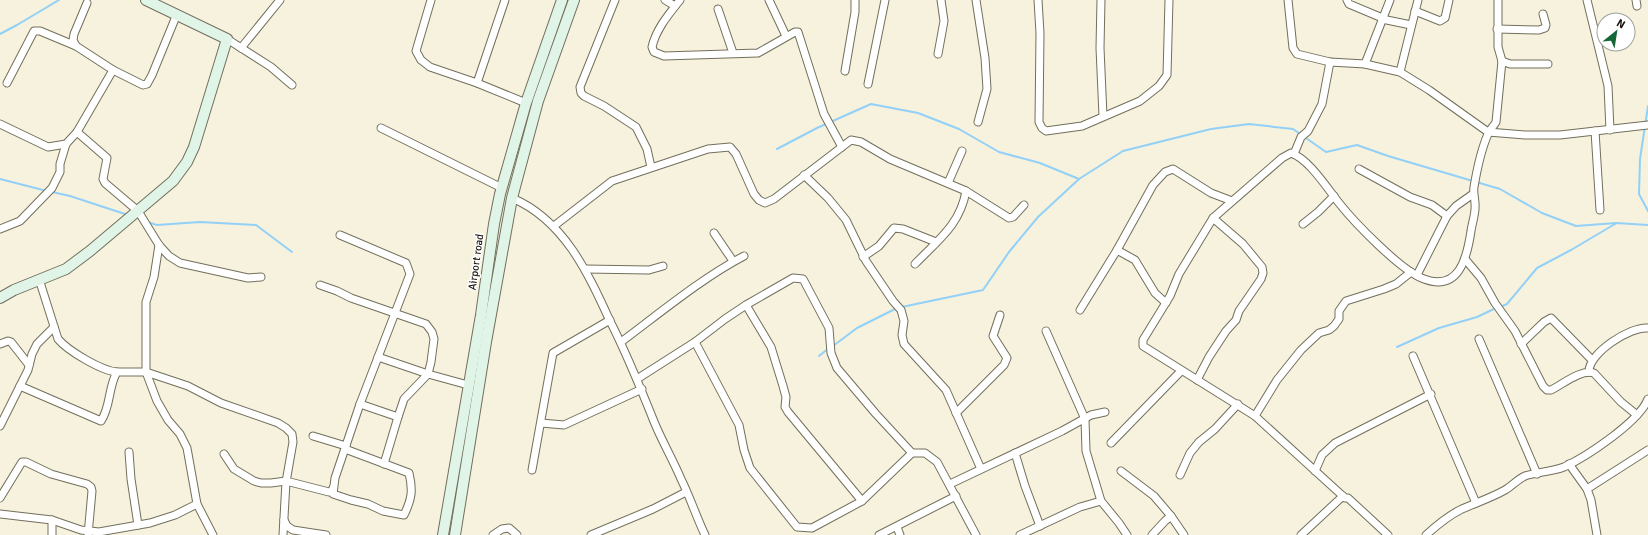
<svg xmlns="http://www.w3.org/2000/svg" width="1648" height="535" font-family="Signika,sans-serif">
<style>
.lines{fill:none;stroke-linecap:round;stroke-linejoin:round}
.stream{stroke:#93d0f8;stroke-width:2}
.minor-casing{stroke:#726f5c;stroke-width:9}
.secondary-casing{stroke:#726f5c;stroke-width:12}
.minor{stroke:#fff;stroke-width:7}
.secondary{stroke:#e0f5e8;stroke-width:10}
.labels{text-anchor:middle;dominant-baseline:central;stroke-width:3;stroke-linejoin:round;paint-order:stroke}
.street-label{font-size:11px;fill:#16140d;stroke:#fff}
</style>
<rect width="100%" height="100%" fill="#f6f2dd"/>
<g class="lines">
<g class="stream">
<polyline points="0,34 17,25 59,0"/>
<polyline points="1648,106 1640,159 1639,194 1648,211"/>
<polyline points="777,149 817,128 871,104 918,113 959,129 999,152 1040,163 1079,179"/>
<polyline points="0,179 47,191"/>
<polyline points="52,192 70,196 128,215"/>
<polyline points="147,222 157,225 200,222 256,225 292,252"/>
<polyline points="1500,307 1507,304 1537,268 1571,250 1615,224"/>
<polyline points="833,346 857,328 897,308 983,290 1009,252 1038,217 1079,179 1123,151 1211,129 1249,124 1293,129 1326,152 1357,145 1388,156 1500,189 1542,213 1576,226 1616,223 1648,225"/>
<polyline points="1397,347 1439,328 1477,317 1496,308"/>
<polyline points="819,356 829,348"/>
</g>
<defs>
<g id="minor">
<polyline points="431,0 416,51 421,60 430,67 477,83 526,103"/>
<polyline points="615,0 580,87 581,93 584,96 604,106 636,127 647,149 651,167"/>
<polyline points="665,0 675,6"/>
<path d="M 680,0 C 669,14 656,29 652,47 L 654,52 L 664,56 L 758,53 L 795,32 L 798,32 L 824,114 L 842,147"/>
<polyline points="769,0 786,36"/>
<polyline points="976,0 985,58 987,89 978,122"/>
<polyline points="1038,0 1040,33 1039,122 1042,128 1046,131 1082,126 1140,101 1159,86 1167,75 1169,0"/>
<polyline points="1101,0 1100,48 1103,116"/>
<polyline points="1288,0 1293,48 1297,54 1330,62 1365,64 1400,72 1429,90 1488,132 1525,135 1560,135 1648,125"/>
<polyline points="1347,0 1349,4 1380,17 1382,19 1411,25"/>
<polyline points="1587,0 1608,86 1610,130"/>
<polyline points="1636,0 1637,6"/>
<polyline points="87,3 74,34 73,40 76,46 113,70 143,85 147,84 152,75 177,14"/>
<polyline points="718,9 733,53"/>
<polyline points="1415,11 1440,21 1445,18 1449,0"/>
<polyline points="1497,29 1539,30 1545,28 1546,25 1543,14"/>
<polyline points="227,39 271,67 292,85"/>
<polyline points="241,48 280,0"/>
<polyline points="938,54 944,21 941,0"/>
<polyline points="1502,61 1510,64 1548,64"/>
<polyline points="1365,64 1390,0"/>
<polyline points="845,71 855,12 855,0"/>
<polyline points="1400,72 1418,0"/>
<polyline points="7,83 34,31 40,31 76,46"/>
<polyline points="477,83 505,0"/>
<polyline points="868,84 885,0"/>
<polyline points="0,124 48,147 66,144"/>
<polyline points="381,128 502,188"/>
<polyline points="1595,131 1600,210"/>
<polyline points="77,132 107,158 103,179 105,183 138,211 159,245 169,256 180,263 248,278 261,277"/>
<polyline points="1294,154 1301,137 1308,131 1322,104 1330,62"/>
<polyline points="1359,169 1410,197 1432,205 1447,216"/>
<polyline points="804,175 828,198 846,220 866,261 893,301 901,310 904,321 902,335 904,344 946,390 981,469"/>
<polyline points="948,183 962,151"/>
<path d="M 512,198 C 564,220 588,273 610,321 C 627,354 641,389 655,424 C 663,443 673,460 681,479 C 690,497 696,516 705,535"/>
<polyline points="1303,224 1318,212 1334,196"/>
<polyline points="554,226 612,181 708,149 730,147 736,154 754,194 759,200 765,203 774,199 851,140 861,142 890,159 966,191 1009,218 1013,217 1024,205"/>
<polyline points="0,229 20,221 52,188 60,172 60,164 66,144 77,132 113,70"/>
<polyline points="714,233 733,261"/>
<path d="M 340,235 L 406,263 L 410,274 L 360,404 L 335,478 L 333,494 L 351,500 L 368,504 L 383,511 L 404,515 C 412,499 413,490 409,473 L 345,449"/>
<polyline points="159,245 154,277 146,302 146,372 157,401 168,420 180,434 187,448 197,504 213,535"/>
<polyline points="1117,250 1135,260 1155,293 1166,303"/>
<polyline points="863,257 879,246 894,228 903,229 936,242"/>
<path d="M 1465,259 L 1481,278 L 1495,303 L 1515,331 L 1543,386 L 1547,390 L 1551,390 C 1563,384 1581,369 1594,373 L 1621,402 L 1637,415"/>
<path d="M 915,264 C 938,240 960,225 966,191"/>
<polyline points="585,269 649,270 663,266"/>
<polyline points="1417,275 1447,216 1456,206 1473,194"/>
<path d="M 39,279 L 58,339 C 68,351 102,371 117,372"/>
<polyline points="320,285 337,291 351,298 426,324 432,332 434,339 431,362 428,374 404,399 398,417 360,404"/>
<polyline points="746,305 771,347 783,386 786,397 785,407 788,412 862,501"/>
<polyline points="1080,310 1117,250 1153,185 1165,172 1173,169 1211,193 1232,201"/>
<polyline points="1046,331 1085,419 1086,451 1101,501"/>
<polyline points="1479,339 1537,474"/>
<path d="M 621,342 C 660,313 702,278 744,256"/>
<polyline points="695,342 739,425 744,450 750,468 797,527 812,528 862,501 912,453"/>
<polyline points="0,344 8,341 11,342 29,365"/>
<polyline points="1521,344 1544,322 1551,318 1592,360"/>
<polyline points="1413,356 1476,503"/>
<polyline points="378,357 428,374 468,385"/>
<path d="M 1589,372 C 1588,353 1631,326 1648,328"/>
<polyline points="637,379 695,342 725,319 746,305 793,278 803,279 829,328 831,353 837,368 876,414 912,453 925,453 937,462 976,535"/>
<polyline points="1197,380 1209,357 1226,331 1236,320 1239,311 1261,279 1263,273 1262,267 1243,244 1213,218"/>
<path d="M 20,386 L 101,421 C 111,406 108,387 117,372 L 146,372 L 188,386 L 221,403 L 278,423 L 286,428 L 292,434 L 293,442 L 286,482 L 283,535"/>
<polyline points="956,413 1004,365 1007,358 993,336 1000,315"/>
<polyline points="1255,416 1277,380 1301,350 1319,333 1329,330 1334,326 1339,319 1339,311 1346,301 1384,289 1396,284 1411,272"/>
<polyline points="541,423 564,425 642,389"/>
<polyline points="0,426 28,370 32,354 37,344 54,327"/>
<polyline points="313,436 346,446"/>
<polyline points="1111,443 1181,371"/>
<polyline points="129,452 131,479 138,525"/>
<polyline points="1015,453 1025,486 1040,526"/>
<polyline points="224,454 234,469 254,481 261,483 271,483 286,481 329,492 332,491 333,488"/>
<polyline points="384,464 398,417"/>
<polyline points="1569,464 1587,489 1591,500 1597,535"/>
<polyline points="532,470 553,353 610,320"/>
<polyline points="1121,471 1154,496 1171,516"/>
<polyline points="1315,471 1322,455 1335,443 1431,394"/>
<polyline points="1180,475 1190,453 1199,442 1215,429 1238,404"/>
<polyline points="950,484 1062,431 1091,415 1105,412"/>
<polyline points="1587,489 1648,450"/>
<polyline points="0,498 22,462 26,462 51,474 87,484 91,487 92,491 88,535"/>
<polyline points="0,514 52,520 81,530 99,532 150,523 175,515 197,504"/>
<polyline points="52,520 52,535"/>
<polyline points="284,520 287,526 293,530 326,535"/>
<polyline points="897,527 900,535"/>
<polyline points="493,535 502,529 509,528 517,535"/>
<polyline points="591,535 653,509 686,492"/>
<polyline points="879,535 956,496"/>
<polyline points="1020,535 1080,507 1101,501 1119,523 1127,535"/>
<polyline points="1152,535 1165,521 1171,516 1184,535"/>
<polyline points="1301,535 1343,496"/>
<path d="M 1388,535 L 1348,498 L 1345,498 L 1255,416 L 1143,346 L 1143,340 L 1170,296 L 1179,274 L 1213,218 L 1282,158 L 1291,153 C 1309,159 1327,188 1339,203 C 1354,222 1401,271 1424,279 C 1459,292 1467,258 1471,231 C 1472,223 1476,213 1475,204 C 1475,198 1473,193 1474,187 C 1477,169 1481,150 1488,134 C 1489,130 1494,126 1496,122 L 1502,61 L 1498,47 L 1498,0"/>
<path d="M 1426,535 C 1436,526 1448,516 1460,510 C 1475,503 1491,498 1505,490 C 1512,486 1518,479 1525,476 C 1537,472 1551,472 1564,467 C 1586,457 1639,422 1648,399"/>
</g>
<g id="secondary">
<polyline points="0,298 14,290 66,269 90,251 173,181 187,162 194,147 227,39 146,0"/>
<polyline points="443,535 481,315 494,224 500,194 526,103 562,0"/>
<polyline points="455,535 486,342 512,198 538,101 574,0"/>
</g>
</defs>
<use href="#minor" class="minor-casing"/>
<use href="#secondary" class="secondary-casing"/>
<use href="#minor" class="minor"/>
<use href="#secondary" class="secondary"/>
</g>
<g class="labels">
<g class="street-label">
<text transform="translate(476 262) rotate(-82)">Airport road</text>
</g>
</g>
<g transform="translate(1616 32) rotate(30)"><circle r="19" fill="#ffffff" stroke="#a2a19e"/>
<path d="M0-3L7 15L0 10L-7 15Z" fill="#136738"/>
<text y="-6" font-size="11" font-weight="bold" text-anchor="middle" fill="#16140d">N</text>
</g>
</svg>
